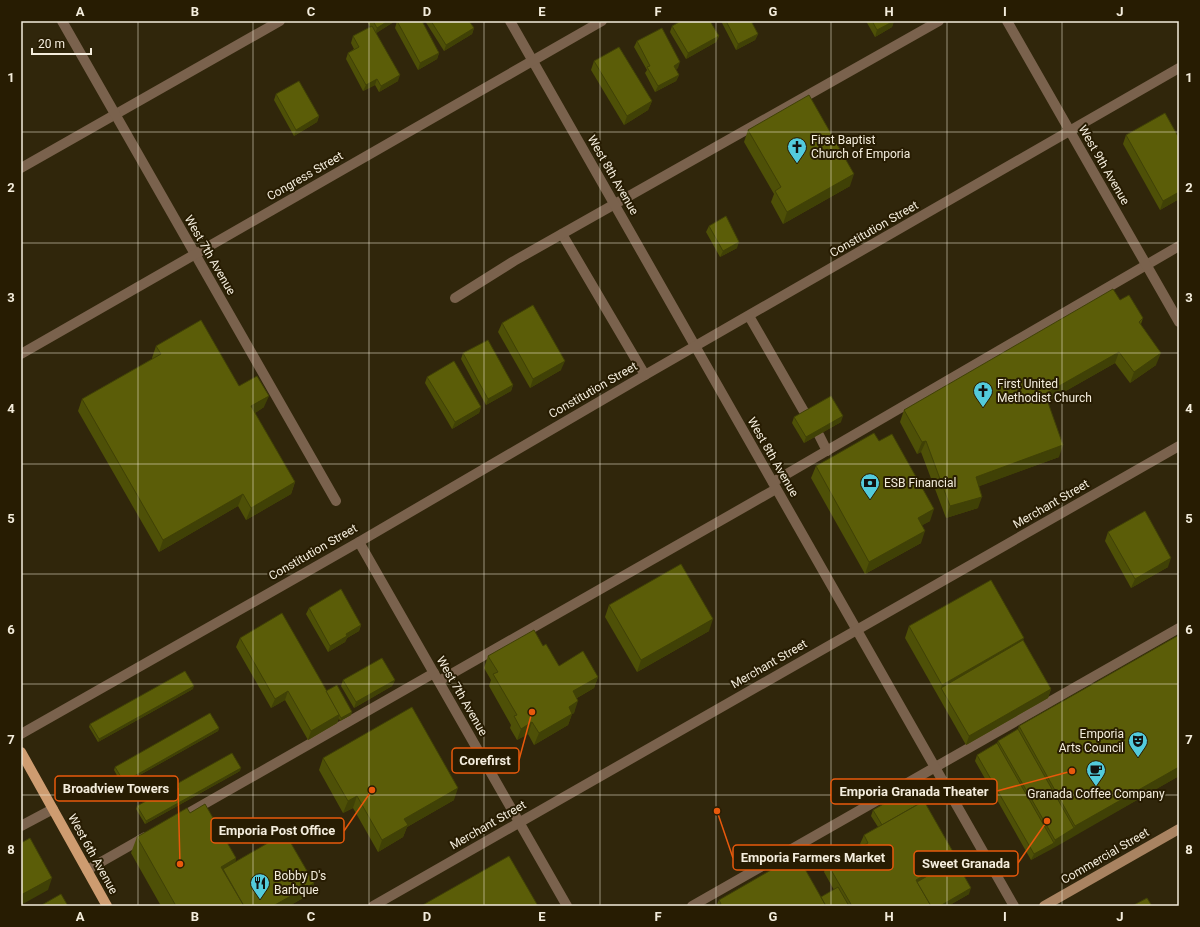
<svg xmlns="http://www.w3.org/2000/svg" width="1200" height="927" font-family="Roboto,sans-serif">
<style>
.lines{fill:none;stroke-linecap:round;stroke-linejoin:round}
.service{stroke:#7a624d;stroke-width:10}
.minor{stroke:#7a624d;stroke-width:10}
.tertiary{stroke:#7a624d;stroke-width:10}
.secondary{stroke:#a98361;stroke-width:10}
.primary{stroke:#ce9c70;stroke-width:10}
.wall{fill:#4e5007}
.shaded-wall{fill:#404106}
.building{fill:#5b5d08;stroke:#404106}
.grid{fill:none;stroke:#f4eddd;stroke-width:1;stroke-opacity:0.55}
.labels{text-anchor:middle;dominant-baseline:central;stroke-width:4;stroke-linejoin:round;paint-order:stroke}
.poi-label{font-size:12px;fill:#f4eddd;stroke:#271c02;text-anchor:start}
.street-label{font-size:12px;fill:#f4eddd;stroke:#271c02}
.leader{fill:none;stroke:#e8590c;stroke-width:1.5}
.callout-dot{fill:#e8590c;stroke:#271c02;stroke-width:1.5}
.callout{fill:#271c02;stroke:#e8590c;stroke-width:1.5}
.callout-label{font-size:13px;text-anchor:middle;font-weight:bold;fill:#f4eddd}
.neatline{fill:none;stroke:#f4eddd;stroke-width:1.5}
.grid-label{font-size:13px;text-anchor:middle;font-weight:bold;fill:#f4eddd}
</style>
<rect width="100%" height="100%" fill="#30260b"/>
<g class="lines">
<g class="service">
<polyline points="21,168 280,21"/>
<polyline points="562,234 645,375"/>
<polyline points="455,298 514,261 939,21"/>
<polyline points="749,316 806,415"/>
<polyline points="819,435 827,451"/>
<polyline points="773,482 1179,246"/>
<polyline points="439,681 776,489"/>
<polyline points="178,819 434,673"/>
<polyline points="21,826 53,809"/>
<polyline points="87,870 145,837"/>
<polyline points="692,906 1179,628"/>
</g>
<g class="minor">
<polyline points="62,21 336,501"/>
<polyline points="510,21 1014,906"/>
<polyline points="21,354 602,21"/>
<polyline points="359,542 567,906"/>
<polyline points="21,734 359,542 645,375 1179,68"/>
</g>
<g class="tertiary">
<polyline points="1007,21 1179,322"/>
<polyline points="373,906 1179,446"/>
</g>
<polyline class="secondary" points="1044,906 1179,829"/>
<polyline class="primary" points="21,752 107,906"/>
</g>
<g class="wall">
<polygon points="367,21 393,21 392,23 376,33 398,81 379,92 375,85 363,91 346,59 348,53 354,49 351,43 353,36 370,27"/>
<polygon points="397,21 439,53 437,59 418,70 395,28"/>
<polygon points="425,21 469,21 474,28 472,34 444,51"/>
<polygon points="721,21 751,21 758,34 755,40 736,50"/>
<polygon points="866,21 894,21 892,27 875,37"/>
<polygon points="672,26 719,36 716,42 686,59 670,32"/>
<polygon points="637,41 678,68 676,69 679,75 676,81 655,92 645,73 647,70 634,47"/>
<polygon points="594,61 652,101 648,110 624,125 591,70"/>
<polygon points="276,94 319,116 317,122 294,136 274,100"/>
<polygon points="748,130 850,186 783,224 771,202 774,194 744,142"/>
<polygon points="1126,135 1179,138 1179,199 1160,210 1123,144"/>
<polygon points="709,226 737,248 720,257 706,232"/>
<polygon points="1120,300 1143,318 1141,324 1156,365 1130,383 1115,363 1048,401 1059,457 979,486 978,508 946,518 921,452 917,454 900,422 904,410"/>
<polygon points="502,323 561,370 530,388 498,332"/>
<polygon points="156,346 239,386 264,407 255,413 295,482 291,494 246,520 238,506 159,552 78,411 82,399 152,359 152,358"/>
<polygon points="463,353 513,385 511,391 486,405 461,359"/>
<polygon points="427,377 481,407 479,413 452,429 425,383"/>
<polygon points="794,417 841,422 804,443 792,423"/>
<polygon points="879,441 930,521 922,525 921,543 865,574 811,478 816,466"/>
<polygon points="1108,532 1168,567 1131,588 1105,541"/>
<polygon points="609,605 709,631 637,672 605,617"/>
<polygon points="309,608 361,625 359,631 347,638 345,642 328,652 306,614"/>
<polygon points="909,626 1023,640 1051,689 1048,698 966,745 905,638"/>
<polygon points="240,638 326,691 351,715 340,721 339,718 337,723 308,740 285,700 271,708 236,647"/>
<polygon points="543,646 559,666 598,677 594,688 577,698 574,713 572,714 568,725 534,745 528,734 517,740 510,728 511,725 489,686 491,680 484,668 488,656"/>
<polygon points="343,680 395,680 392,686 354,708 341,686"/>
<polygon points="193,689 98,742 89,727 90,724"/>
<polygon points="1019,726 1179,776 1031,860 975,761 977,755 997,743 998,741 1018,729"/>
<polygon points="219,728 218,731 122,785 114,770 115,767"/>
<polygon points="323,758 454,800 407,827 403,837 378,852 353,808 343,813 319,770"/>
<polygon points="240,771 145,824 136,809 137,806"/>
<polygon points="922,802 956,857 955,860 969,894 948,906 716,906 719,900 821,897 834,890 824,872 827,863 848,854 862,846 860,844 864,835 878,827 871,816 873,810"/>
<polygon points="137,837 236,858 235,863 314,883 310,894 289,906 161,906 131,853"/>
</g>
<g class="shaded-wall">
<polygon points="388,21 393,21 392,23 375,34 377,28"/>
<polygon points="894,21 892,27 875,37 877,30"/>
<polygon points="474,28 472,34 444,51 446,45"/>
<polygon points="758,34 755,40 736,50 738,44"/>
<polygon points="719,36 716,42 686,59 688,53"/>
<polygon points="439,53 437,59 418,70 420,63"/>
<polygon points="680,62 678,68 671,72 674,66"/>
<polygon points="400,75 398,81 379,92 381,86"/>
<polygon points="679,75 676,81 655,92 658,86"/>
<polygon points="377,79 375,85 363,91 366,85"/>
<polygon points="652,101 648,110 624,125 627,116"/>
<polygon points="319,116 317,122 294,136 296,130"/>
<polygon points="854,174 850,186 783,224 787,212"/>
<polygon points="1179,192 1179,199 1160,210 1163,201"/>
<polygon points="739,242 737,248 720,257 723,251"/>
<polygon points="1119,352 1115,363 1041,405 1045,394"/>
<polygon points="1161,353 1156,365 1130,383 1134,372"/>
<polygon points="565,361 561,370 530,388 533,379"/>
<polygon points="513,385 511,391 486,405 488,399"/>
<polygon points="269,396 264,407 247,418 251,406"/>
<polygon points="481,407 479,413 452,429 455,422"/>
<polygon points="843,416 841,422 804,443 806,437"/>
<polygon points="926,441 921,452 917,454 922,442"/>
<polygon points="1063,445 1059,457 972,489 976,477"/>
<polygon points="295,482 291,494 246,520 251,508"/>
<polygon points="243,494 238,506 159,552 163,540"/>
<polygon points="982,497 978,508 946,518 950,506"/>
<polygon points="934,509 930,521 914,530 918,518"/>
<polygon points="925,531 921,543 865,574 869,562"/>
<polygon points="1171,558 1168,567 1131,588 1135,579"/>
<polygon points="713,619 709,631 637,672 641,660"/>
<polygon points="361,625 359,631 347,638 345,642 328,652 330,646 346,634"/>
<polygon points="1024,638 1020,649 941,688 938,697 942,685"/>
<polygon points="598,677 594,688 568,703 573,691"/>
<polygon points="395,680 392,686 354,708 356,702"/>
<polygon points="194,686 193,689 98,742 99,739"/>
<polygon points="1051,689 1048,698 966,745 969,736"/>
<polygon points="288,691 285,700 271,708 275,699"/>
<polygon points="578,701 574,713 572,714 568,725 534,745 539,733 569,707"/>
<polygon points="352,712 351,715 340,721 341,718"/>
<polygon points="340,714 337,723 308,740 311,731"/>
<polygon points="532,722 528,734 517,740 521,729"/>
<polygon points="219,728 218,731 122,785 124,782"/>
<polygon points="1179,767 1179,776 1052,849 1055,840 1074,828 1075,826"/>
<polygon points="241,768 240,771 145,824 146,821"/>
<polygon points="458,788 454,800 407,827 403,837 378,852 382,840 404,819"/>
<polygon points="357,796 353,808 343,813 348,801"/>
<polygon points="1054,843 1052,849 1031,860 1034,854"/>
<polygon points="956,857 953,866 917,887 916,880"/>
<polygon points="236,858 230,875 224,878 221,867"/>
<polygon points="52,878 48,890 21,905 21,895"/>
<polygon points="314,883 310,894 289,906 273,906"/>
<polygon points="971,888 969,894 948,906 940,906"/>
</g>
<g class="building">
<polygon points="373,21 388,21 377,28"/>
<polygon points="397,21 422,21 439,53 420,63"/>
<polygon points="431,21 469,21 474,28 446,45"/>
<polygon points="681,21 710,21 719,36 688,53 672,26"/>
<polygon points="726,21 751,21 758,34 738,44"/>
<polygon points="872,21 894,21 877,30"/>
<polygon points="372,26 400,75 381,86 377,79 366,85 348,53 359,47 353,36"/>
<polygon points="662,28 680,62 674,66 679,75 658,86 647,67 650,66 637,41"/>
<polygon points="619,47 652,101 627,116 594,61"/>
<polygon points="299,81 319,116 296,130 276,94"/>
<polygon points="809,95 854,174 787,212 775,191 781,187 748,130"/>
<polygon points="1165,113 1179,138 1179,192 1163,201 1126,135"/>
<polygon points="726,216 739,242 723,251 709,226"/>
<polygon points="1113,289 1120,300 1129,295 1143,318 1139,322 1161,353 1134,372 1119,352 1045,394 1063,445 976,477 982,497 950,506 926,441 922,442 904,410"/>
<polygon points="533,305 565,361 533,379 502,323"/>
<polygon points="201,320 239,386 257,376 269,396 251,406 295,482 251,508 243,494 163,540 82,399 161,354 156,346"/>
<polygon points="488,340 513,385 488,399 463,353"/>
<polygon points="454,361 481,407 455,422 427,377"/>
<polygon points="831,396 843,416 806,437 794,417"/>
<polygon points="874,433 879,441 892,434 934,509 918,518 925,531 869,562 816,466"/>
<polygon points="1145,511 1171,558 1135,579 1108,532"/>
<polygon points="681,564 713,619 641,660 609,605"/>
<polygon points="991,580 1024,638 942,685 909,626"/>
<polygon points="341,589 361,625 346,634 347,636 330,646 309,608"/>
<polygon points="282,613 340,714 311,731 288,691 275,699 240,638"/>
<polygon points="534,630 543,646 546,644 559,666 583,651 598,677 573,691 578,701 569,707 572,714 539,733 532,722 521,729 514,716 517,715 493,674 498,672 488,656"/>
<polygon points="1179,635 1179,767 1075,826 1019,726"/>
<polygon points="1023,640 1051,689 969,736 941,688"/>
<polygon points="382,658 395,680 356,702 343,680"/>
<polygon points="185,671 194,686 99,739 90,724"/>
<polygon points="337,685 352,712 341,718 326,691"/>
<polygon points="412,707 458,788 404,819 408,825 382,840 357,796 348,801 323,758"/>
<polygon points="210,713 219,728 124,782 115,767"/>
<polygon points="1018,729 1074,828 1055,840 998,741"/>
<polygon points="997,743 1054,843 1034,854 977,755"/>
<polygon points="232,753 241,768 146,821 137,806"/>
<polygon points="913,787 922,802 882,825 873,810"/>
<polygon points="924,801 956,857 916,880 931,906 852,906 827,863 846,852 848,854 868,843 864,835"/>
<polygon points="205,804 236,858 221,867 244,906 176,906 137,837 187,808 190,813"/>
<polygon points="285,833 314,883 273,906 244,906 223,869"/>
<polygon points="30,838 52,878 21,895 21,843"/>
<polygon points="797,855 826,906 717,906 721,904 719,900"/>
<polygon points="509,856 538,906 421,906"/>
<polygon points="955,860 971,888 940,906 931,906 917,882"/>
<polygon points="838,887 849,906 826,906 821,897"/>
<polygon points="61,894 68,906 40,906"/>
<polygon points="1147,898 1152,906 1132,906"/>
</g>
<path class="grid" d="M 138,21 L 138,906M 253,21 L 253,906M 369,21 L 369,906M 484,21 L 484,906M 600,21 L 600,906M 716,21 L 716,906M 831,21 L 831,906M 947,21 L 947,906M 1062,21 L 1062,906M 21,132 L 1179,132M 21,243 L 1179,243M 21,353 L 1179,353M 21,464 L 1179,464M 21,574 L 1179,574M 21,684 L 1179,684M 21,795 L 1179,795"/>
<defs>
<symbol id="church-pin" viewBox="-11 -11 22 30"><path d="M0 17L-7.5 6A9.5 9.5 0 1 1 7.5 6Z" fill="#53cbdc" stroke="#271c02"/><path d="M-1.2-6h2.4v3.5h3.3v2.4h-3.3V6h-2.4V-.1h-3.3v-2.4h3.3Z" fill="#111"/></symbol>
<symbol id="bank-pin" viewBox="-11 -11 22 30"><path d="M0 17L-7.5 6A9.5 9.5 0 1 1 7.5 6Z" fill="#53cbdc" stroke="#271c02"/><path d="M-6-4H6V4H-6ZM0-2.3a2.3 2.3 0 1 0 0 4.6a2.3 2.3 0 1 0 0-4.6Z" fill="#111"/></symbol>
<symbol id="theatre-pin" viewBox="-11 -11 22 30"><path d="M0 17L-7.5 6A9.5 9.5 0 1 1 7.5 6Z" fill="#53cbdc" stroke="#271c02"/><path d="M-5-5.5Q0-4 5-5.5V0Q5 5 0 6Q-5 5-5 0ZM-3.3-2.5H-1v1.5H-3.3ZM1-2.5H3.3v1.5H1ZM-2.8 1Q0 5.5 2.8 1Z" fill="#111"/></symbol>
<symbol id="cafe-pin" viewBox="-11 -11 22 30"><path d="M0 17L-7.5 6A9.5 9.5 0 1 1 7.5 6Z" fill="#53cbdc" stroke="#271c02"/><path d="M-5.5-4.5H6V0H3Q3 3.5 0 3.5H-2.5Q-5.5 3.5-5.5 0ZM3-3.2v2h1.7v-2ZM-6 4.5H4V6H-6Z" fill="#111"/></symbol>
<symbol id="restaurant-pin" viewBox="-11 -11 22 30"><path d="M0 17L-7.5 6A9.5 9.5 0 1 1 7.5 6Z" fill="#53cbdc" stroke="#271c02"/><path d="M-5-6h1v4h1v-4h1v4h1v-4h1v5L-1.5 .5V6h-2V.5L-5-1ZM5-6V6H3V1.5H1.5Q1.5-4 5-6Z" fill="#111"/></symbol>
</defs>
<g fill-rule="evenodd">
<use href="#church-pin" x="786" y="136" width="22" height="30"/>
<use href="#church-pin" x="972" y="380" width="22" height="30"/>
<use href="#bank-pin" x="859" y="472" width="22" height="30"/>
<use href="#theatre-pin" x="1127" y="730" width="22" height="30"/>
<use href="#cafe-pin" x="1085" y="759" width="22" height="30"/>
<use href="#restaurant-pin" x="249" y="872" width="22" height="30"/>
</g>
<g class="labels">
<g class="poi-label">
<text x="811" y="140">First Baptist<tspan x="811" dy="14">Church of Emporia</tspan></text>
<text x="997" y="384">First United<tspan x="997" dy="14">Methodist Church</tspan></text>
<text x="884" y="483">ESB Financial</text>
<text x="1124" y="734" text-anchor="end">Emporia<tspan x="1124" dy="14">Arts Council</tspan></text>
<text x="1096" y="794" text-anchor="middle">Granada Coffee Company</text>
<text x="274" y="876">Bobby D's<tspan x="274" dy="14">Barbque</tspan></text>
</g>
<g class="street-label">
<text transform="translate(1104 165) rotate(60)">West 9th Avenue</text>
<text transform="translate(613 175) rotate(60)">West 8th Avenue</text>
<text transform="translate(305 176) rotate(-30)">Congress Street</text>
<text transform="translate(874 229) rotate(-30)">Constitution Street</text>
<text transform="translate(210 255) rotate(60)">West 7th Avenue</text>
<text transform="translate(593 390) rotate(-30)">Constitution Street</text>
<text transform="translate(773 457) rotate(60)">West 8th Avenue</text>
<text transform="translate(1051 504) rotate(-30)">Merchant Street</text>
<text transform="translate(313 552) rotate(-30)">Constitution Street</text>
<text transform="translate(769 664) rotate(-30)">Merchant Street</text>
<text transform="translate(462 696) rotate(60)">West 7th Avenue</text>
<text transform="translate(488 825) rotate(-30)">Merchant Street</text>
<text transform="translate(93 854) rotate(61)">West 6th Avenue</text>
<text transform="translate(1105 856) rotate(-30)">Commercial Street</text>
</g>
</g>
<path class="leader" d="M532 712L519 760M180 864L178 788M1072 771L997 791M372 790L344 831M717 811L733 858M1047 821L1018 863"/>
<g class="callout-dot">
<circle cx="532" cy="712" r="4"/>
<circle cx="180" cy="864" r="4"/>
<circle cx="1072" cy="771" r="4"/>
<circle cx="372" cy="790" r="4"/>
<circle cx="717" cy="811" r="4"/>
<circle cx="1047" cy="821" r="4"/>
</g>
<g class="callout">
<rect x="452" y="748" width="67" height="25" rx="4"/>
<rect x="55" y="776" width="123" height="25" rx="4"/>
<rect x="831" y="779" width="166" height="25" rx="4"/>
<rect x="211" y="818" width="133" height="25" rx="4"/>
<rect x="733" y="845" width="160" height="25" rx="4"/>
<rect x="914" y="851" width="104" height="25" rx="4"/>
</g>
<g class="callout-label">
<text x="485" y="765">Corefirst</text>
<text x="116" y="793">Broadview Towers</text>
<text x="914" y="796">Emporia Granada Theater</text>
<text x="277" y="835">Emporia Post Office</text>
<text x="813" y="862">Emporia Farmers Market</text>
<text x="966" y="868">Sweet Granada</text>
</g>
<rect width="1200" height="927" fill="none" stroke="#271c02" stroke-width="44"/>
<path d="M32 48v6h59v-6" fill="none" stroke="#f4eddd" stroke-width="2"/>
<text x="38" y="48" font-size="12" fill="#f4eddd" stroke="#271c02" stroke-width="3" paint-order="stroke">20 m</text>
<rect x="22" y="22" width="1156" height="883" class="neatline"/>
<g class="grid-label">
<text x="80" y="16">A</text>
<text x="195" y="16">B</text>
<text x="311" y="16">C</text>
<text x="427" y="16">D</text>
<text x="542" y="16">E</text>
<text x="658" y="16">F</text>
<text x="773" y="16">G</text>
<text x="889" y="16">H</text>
<text x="1005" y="16">I</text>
<text x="1120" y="16">J</text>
<text x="11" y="82">1</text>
<text x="1189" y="82">1</text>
<text x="11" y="192">2</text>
<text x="1189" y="192">2</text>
<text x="11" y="302">3</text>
<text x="1189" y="302">3</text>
<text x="11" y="413">4</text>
<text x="1189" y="413">4</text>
<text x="11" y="523">5</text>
<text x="1189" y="523">5</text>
<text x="11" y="634">6</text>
<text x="1189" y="634">6</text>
<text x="11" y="744">7</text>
<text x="1189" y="744">7</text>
<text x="11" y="854">8</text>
<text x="1189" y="854">8</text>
<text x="80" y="921">A</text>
<text x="195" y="921">B</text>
<text x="311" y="921">C</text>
<text x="427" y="921">D</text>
<text x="542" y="921">E</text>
<text x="658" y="921">F</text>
<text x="773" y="921">G</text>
<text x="889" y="921">H</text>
<text x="1005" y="921">I</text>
<text x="1120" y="921">J</text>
</g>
</svg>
